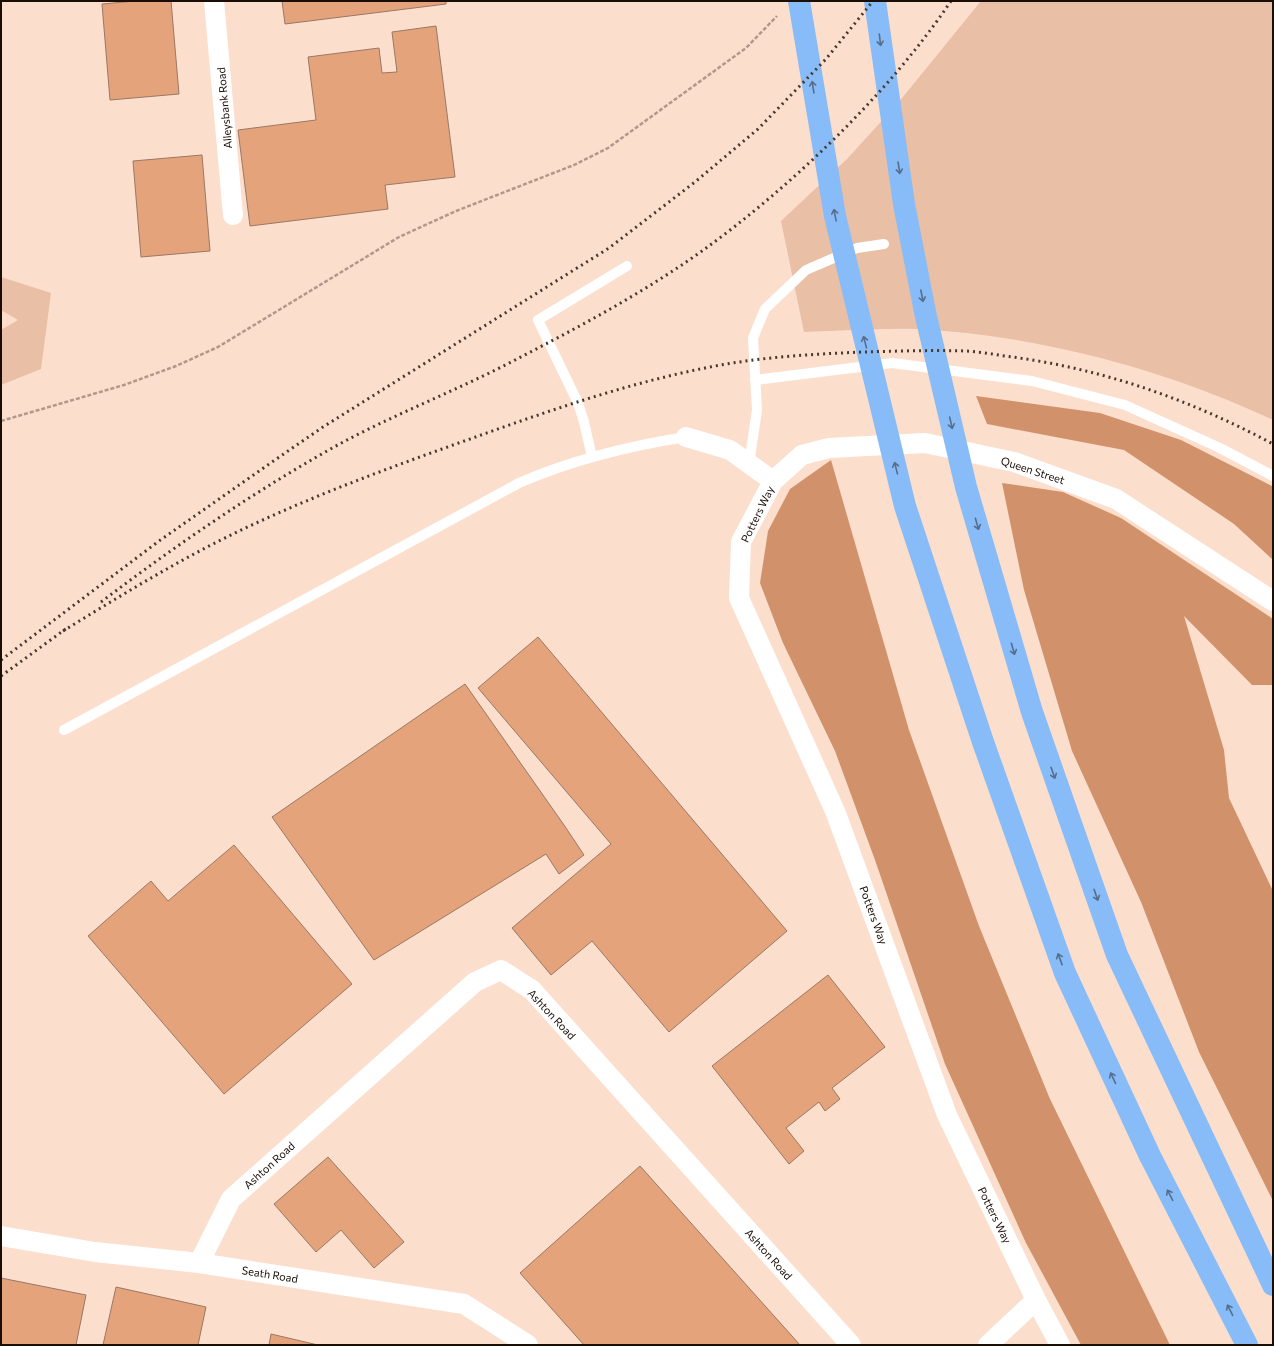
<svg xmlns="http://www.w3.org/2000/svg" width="1274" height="1346" font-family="Commissioner,sans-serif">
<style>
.green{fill:#e9bfa6}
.forest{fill:#d1926b}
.building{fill:#e5a37c;stroke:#997865}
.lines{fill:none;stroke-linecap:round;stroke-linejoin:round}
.path{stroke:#b0988b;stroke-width:2.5;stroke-dasharray:4 2;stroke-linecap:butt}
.lane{stroke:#fff;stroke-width:10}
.street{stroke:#fff;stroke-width:20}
.highway{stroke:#87bcf8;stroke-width:22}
.rail{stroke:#47382e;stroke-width:3;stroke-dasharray:2 4;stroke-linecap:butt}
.oneway{stroke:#566d8b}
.labels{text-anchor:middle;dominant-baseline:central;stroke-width:3.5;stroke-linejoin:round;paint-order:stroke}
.street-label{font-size:11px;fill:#190d06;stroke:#fff}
</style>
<rect width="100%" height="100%" fill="#fcdecd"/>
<g class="green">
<path d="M 981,1 L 1273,1 L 1273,420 C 1165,369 1036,335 916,329 C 879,328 841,331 804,332 L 781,221 L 847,159 L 898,103 Z"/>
<polygon points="1,277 51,293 41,369 1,385 1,330 18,320 1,310"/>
</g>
<g class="forest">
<polygon points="976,396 1100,413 1181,440 1272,486 1273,560 1234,524 1124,450 987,424"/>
<polygon points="831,460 909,730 979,926 1050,1099 1170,1345 1081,1345 1026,1243 945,1064 875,860 835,751 783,643 760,583 768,531 790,489"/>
<polygon points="1002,483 1063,492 1121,518 1273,619 1273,685 1252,685 1184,616 1224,750 1229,798 1273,891 1273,1201 1199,1052 1141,902 1072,751 1024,590"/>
</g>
<g class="building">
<polygon points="135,1 171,1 179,94 110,100 102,4"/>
<polygon points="282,1 446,1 446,4 285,24"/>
<polygon points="436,26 455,177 385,185 388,209 250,226 238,130 316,120 308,57 379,48 382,73 397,72 392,32"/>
<polygon points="202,155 210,251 141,257 133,161"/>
<polygon points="538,637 787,931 669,1032 592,941 551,975 512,928 611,844 478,688"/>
<polygon points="465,684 564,825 584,855 559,874 546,854 374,960 272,817"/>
<polygon points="234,845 352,984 224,1094 88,936 151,881 168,901"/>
<polygon points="828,975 885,1047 832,1088 840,1099 825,1111 819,1102 786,1128 804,1151 789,1164 712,1066"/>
<polygon points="328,1157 404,1242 374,1268 341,1230 316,1252 274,1204"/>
<polygon points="640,1166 800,1345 584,1345 520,1273"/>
<polygon points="1,1278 86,1295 76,1345 1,1345"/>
<polygon points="116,1287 206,1307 198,1345 103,1345"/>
<polygon points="271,1334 318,1345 269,1345"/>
</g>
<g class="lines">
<polyline class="path" points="1,421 124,385 176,366 218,347 399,237 456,211 574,165 608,148 746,48 777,16"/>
<g class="lane">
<polyline points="755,380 892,363 1032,381 1125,405 1220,448 1273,476"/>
<polyline points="592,457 584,422 578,403 538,320 627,266"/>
<polyline points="749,464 757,410 753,338 765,309 806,270 857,248 884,244"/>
<path d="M 64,730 L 519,483 C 572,460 628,446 686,437"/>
</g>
<g class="street">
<polyline points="214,1 233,215"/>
<polyline points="686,437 730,450 773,481"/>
<polyline points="1,1236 95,1252 199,1263 464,1304 528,1345"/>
<polyline points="199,1263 231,1199 475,982 501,970 532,990 851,1345"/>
<polyline points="988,1345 1036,1300"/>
<polyline points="1060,1345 1036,1300 947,1115 835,811 739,598 741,542 773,481 802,455 829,448 925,443 1014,462 1116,499 1273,601"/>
</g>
<g class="highway">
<polyline points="799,1 835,216 905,506 983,742 1065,973 1150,1156 1247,1345"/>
<polyline points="875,1 904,204 925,312 966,487 1032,712 1117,955 1273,1285"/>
</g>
<g class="rail">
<path d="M 101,602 C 175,546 252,493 334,447 C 392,415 456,391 515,360 C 579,327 643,293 702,251 C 791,187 890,92 951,1"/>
<path d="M 63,631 C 120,596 177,561 237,532 C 312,496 391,467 470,439 C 548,411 628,383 710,367 C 761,357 812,354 864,352 C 898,351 933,350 967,351 C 982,352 997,355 1012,357 C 1103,369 1191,400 1273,444"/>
<polyline points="1,660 159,541 272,462 323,427 609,248 695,182 758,129 826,59 873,1"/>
<polyline points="1,676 67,628"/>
</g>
</g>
<defs><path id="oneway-shaft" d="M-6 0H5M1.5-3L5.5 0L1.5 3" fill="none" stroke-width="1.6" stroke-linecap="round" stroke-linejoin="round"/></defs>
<g class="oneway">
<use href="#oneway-shaft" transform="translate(880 40) rotate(83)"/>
<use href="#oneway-shaft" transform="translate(813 87) rotate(-99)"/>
<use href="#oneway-shaft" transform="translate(899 168) rotate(81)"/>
<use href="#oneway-shaft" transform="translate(835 215) rotate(-101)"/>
<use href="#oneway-shaft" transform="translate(922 296) rotate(79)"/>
<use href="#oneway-shaft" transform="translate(865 342) rotate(-104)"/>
<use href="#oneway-shaft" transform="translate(951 423) rotate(77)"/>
<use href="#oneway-shaft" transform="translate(896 468) rotate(-104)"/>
<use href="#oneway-shaft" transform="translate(977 524) rotate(74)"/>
<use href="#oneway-shaft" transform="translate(1013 649) rotate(74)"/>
<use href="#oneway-shaft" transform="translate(1053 773) rotate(71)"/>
<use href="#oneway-shaft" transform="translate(1096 895) rotate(71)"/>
<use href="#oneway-shaft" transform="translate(1060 959) rotate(-110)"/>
<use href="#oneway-shaft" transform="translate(1113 1078) rotate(-115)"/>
<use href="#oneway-shaft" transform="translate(1170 1195) rotate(-117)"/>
<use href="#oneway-shaft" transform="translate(1230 1310) rotate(-117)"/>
</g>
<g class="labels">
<g class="street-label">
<text transform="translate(224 108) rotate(-95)">Alleysbank Road</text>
<text transform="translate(1033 470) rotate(18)">Queen Street</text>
<text transform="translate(757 514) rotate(-64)">Potters Way</text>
<text transform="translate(874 915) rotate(70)">Potters Way</text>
<text transform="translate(552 1014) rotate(47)">Ashton Road</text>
<text transform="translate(269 1165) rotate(-42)">Ashton Road</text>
<text transform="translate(995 1215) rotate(64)">Potters Way</text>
<text transform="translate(769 1254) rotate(48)">Ashton Road</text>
<text transform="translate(270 1274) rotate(9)">Seath Road</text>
</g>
</g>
<rect width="1274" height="1346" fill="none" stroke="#190d06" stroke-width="4"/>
</svg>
